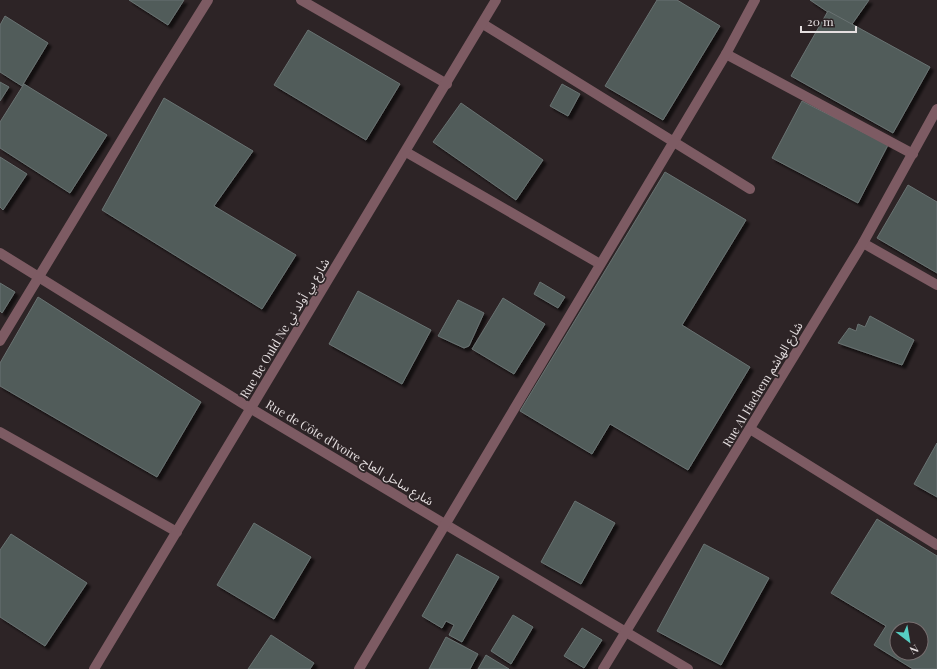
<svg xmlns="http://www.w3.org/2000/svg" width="937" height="669" font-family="'Playfair Display','Noto Sans Arabic',serif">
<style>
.building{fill:#515b5a;stroke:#697372;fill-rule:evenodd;filter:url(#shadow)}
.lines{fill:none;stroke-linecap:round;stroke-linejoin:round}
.street{stroke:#7d5b63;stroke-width:10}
.labels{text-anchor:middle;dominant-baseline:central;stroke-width:3.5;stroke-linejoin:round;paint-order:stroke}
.street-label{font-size:12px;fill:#e5dfe0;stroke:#2d2426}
</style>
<defs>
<filter id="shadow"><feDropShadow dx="3.5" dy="3.5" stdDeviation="1" flood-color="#0009"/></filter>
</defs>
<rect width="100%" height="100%" fill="#2d2426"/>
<g class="building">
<polygon points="129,0 184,0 168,25"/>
<polygon points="657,0 677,0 720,26 663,120 605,86"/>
<polygon points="810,0 869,0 850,27"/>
<polygon points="828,11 930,67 893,133 791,76"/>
<polygon points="5,16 48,43 22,86 0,72 0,25"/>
<polygon points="308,30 400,84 366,140 274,85"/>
<polygon points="0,82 9,87 0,101"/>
<polygon points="24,84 107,135 70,193 0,148 0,122"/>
<polygon points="562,84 580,94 568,116 550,106"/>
<polygon points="164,98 253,151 214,206 296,255 262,309 102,210"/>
<polygon points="802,101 888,145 858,203 772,158"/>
<polygon points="461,103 543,160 516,200 433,142"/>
<polygon points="0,157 27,174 3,210 0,207"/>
<polygon points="665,172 746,220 682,325 750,367 688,470 610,424 592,454 520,411"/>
<polygon points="908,185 937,202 937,273 877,238"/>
<polygon points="540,282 565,297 558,308 534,294"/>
<polygon points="0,283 15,292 2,313 0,311"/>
<polygon points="358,291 431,330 402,384 329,344"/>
<polygon points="38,297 201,402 157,477 0,386 0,363"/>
<polygon points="503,298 545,324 514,374 472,349"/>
<polygon points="458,300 484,313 469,346 464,348 438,336"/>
<polygon points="870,316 914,340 902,365 838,343 849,328 856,331 858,324 865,327"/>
<polygon points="937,443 937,497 914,484"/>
<polygon points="575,501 615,523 581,584 541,562"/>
<path d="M 877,519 L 937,556 L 937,669 L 913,669 L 874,645 L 886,626 L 831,593 ZM 897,629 L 921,629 L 921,653 L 897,653 Z"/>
<polygon points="254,523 311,557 274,619 217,585"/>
<polygon points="11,534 87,583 45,646 0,617 0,550"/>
<polygon points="704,544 769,578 721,665 657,631"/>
<polygon points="457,554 499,577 462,642 449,635 454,625 446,621 442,628 422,616"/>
<polygon points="513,615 533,627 511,664 491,651"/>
<polygon points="582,628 602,640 584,668 564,656"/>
<polygon points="271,635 314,663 310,669 248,669"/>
<polygon points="446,637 478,654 470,669 429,669"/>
<polygon points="486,655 509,669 478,669"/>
</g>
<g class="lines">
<g class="street">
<polyline points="301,0 447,84"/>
<polyline points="483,24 750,189"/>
<polyline points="726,54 913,154"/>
<polyline points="406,152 600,264"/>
<polyline points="863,243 937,285"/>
<polyline points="0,253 250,408 688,669"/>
<polyline points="0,341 158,80 208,0"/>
<polyline points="750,429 937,545"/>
<polyline points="0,432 177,532"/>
<polyline points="94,669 496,0"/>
<polyline points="359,669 726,54 755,0"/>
<polyline points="603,669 863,243 937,109"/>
</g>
</g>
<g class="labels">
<g class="street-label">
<text transform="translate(284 328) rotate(-59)">Rue Be Ould Ne شارع بي أولد ني</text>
<text transform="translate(762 384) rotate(-59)">Rue Al Hachem شارع الهاشم</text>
<text transform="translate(350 452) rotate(31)">Rue de Côte d'Ivoire شارع ساحل العاج</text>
</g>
</g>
<g transform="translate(909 641) rotate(149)"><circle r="19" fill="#2d2426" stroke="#776f70"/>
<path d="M0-3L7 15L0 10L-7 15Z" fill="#56cec3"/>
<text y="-6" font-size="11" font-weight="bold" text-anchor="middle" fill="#e5dfe0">N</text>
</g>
<path d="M801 26v6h55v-6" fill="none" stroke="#e5dfe0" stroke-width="2"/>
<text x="807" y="26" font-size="12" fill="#e5dfe0" stroke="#2d2426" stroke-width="3" paint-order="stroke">20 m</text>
</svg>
